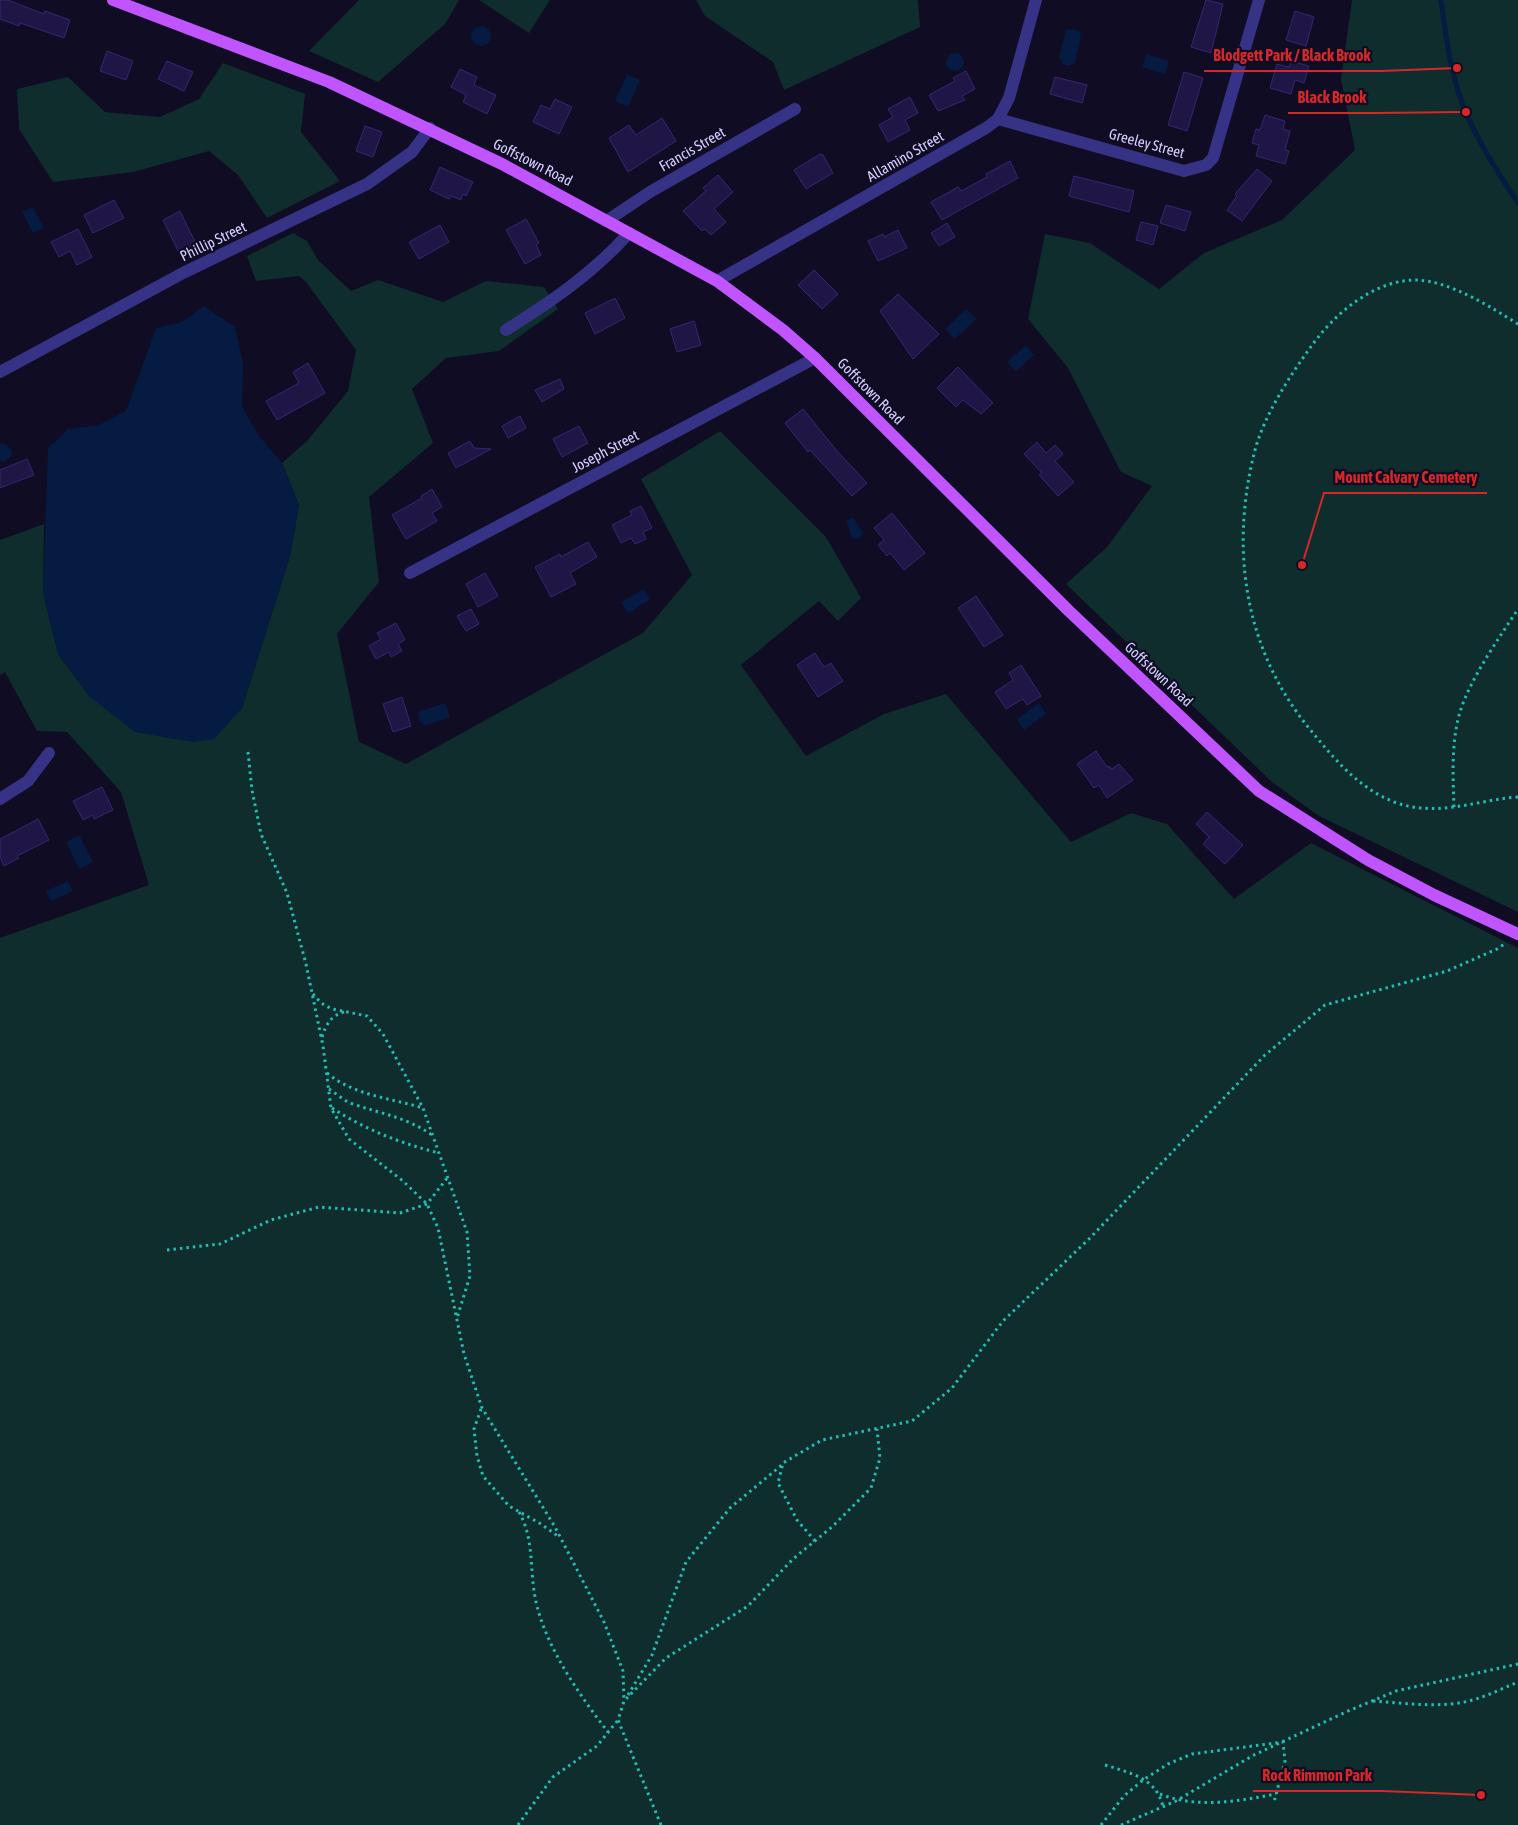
<svg xmlns="http://www.w3.org/2000/svg" width="1518" height="1825" font-family="'Asap Condensed',sans-serif">
<style>
.green{fill:#0e2d2c}
.water{fill:#051b42}
.lines{fill:none;stroke-linecap:round;stroke-linejoin:round}
.stream{stroke:#051b42;stroke-width:5}
.building{fill:#201645;stroke:#362673}
.path{stroke:#24bdb4;stroke-width:3;stroke-dasharray:2.5 4;stroke-linecap:butt}
.minor{stroke:#363386;stroke-width:12}
.major{stroke:#c055ff;stroke-width:12}
.labels{text-anchor:middle;dominant-baseline:central;stroke-width:4.5;stroke-linejoin:round;paint-order:stroke}
.street-label{font-size:15px;fill:#d4ceff;stroke:#100c23}
.leader{fill:none;stroke:#d62828;stroke-width:2}
.callout-dot{fill:#d62828;stroke:#100c23;stroke-width:2}
.callout-label{font-size:16px;text-anchor:middle;font-weight:bold;fill:#d62828;stroke:#100c23;stroke-width:4.5;stroke-linejoin:round;paint-order:stroke}
</style>
<rect width="100%" height="100%" fill="#100c23"/>
<g class="green">
<polygon points="359,0 459,0 445,24 378,82 309,51"/>
<polygon points="479,0 550,0 529,33"/>
<polygon points="696,0 918,0 920,27 784,90 773,62 705,16"/>
<polygon points="1352,0 1518,0 1518,912 1319,816 1272,782 1066,584 1107,547 1152,486 1121,472 1068,368 1028,319 1045,234 1090,243 1159,289 1204,253 1282,220 1355,150 1341,79"/>
<polygon points="223,63 305,94 301,132 340,181 267,218 238,175 209,151 133,172 53,182 19,129 17,89 68,77 105,112 160,117 199,99"/>
<polygon points="293,233 307,241 318,260 351,291 378,280 443,302 486,281 544,287 558,309 499,351 446,358 412,389 433,443 369,497 379,582 337,634 359,742 406,764 643,633 692,575 641,479 720,431 826,537 861,598 838,621 819,601 741,665 806,756 884,714 946,694 1071,842 1131,813 1167,824 1234,899 1311,843 1518,948 1518,1825 0,1825 0,938 149,885 121,792 67,732 37,731 5,672 0,675 0,540 44,524 43,592 58,654 89,696 242,708 290,556 299,505 282,463 307,441 348,391 356,350 306,282 299,276 256,281 247,256"/>
</g>
<g class="water">
<circle cx="481" cy="36" r="10"/>
<polygon points="1069,29 1079,31 1081,34 1075,63 1069,66 1062,64 1063,61 1059,58 1066,30"/>
<circle cx="955" cy="62" r="9"/>
<polygon points="1146,54 1169,61 1165,74 1142,67"/>
<polygon points="627,74 640,80 628,107 615,101"/>
<polygon points="33,207 44,228 33,233 22,212"/>
<polygon points="204,306 235,327 243,363 242,407 259,436 282,463 299,505 290,556 242,708 214,739 193,742 135,732 89,696 58,654 43,592 48,448 68,429 99,425 126,411 156,328 182,322"/>
<polygon points="966,309 976,319 955,339 945,329"/>
<polygon points="1026,345 1034,355 1016,371 1007,362"/>
<polygon points="0,444 6,444 12,451 11,457 4,462 0,461"/>
<polygon points="853,517 863,533 859,539 852,538 846,521"/>
<polygon points="644,589 650,600 628,613 621,602"/>
<polygon points="445,703 450,717 424,726 422,722 420,723 418,712"/>
<polygon points="1039,703 1046,714 1024,730 1017,719"/>
<polygon points="79,835 93,862 79,869 66,842"/>
<polygon points="68,881 73,891 51,901 46,891"/>
</g>
<g class="lines">
<path class="stream" d="M 1441,0 C 1446,38 1451,77 1466,113 C 1480,145 1499,174 1518,203"/>
</g>
<g class="building">
<polygon points="0,0 8,0 44,14 45,11 70,20 64,38 20,23 19,26 0,19"/>
<polygon points="1206,0 1223,4 1211,53 1191,47"/>
<polygon points="1295,11 1314,17 1306,46 1286,40"/>
<polygon points="107,51 133,61 126,80 100,71"/>
<polygon points="167,61 193,72 184,91 158,79"/>
<polygon points="1291,61 1309,66 1304,83 1295,80 1291,94 1270,88 1277,64 1289,67"/>
<polygon points="460,69 477,77 474,85 496,95 487,114 463,102 466,95 451,87"/>
<polygon points="966,71 975,89 962,96 965,100 938,111 929,95 955,81 953,78"/>
<polygon points="1184,72 1203,78 1187,131 1168,125"/>
<polygon points="1055,77 1087,85 1082,103 1050,94"/>
<polygon points="910,97 918,113 905,120 910,130 888,142 879,125 893,117 888,109"/>
<polygon points="555,99 572,107 559,134 533,122 541,105 550,109"/>
<polygon points="1265,115 1285,121 1283,129 1290,131 1285,150 1289,151 1285,164 1256,156 1259,145 1252,143 1256,129 1260,130"/>
<polygon points="662,118 676,141 628,172 609,138 629,125 636,135"/>
<polygon points="365,126 382,132 373,157 356,151"/>
<polygon points="820,154 823,155 833,173 806,189 794,170"/>
<polygon points="1010,161 1018,178 942,220 931,202 958,187 961,191 987,177 986,174"/>
<polygon points="440,167 473,182 466,196 463,194 461,200 451,196 449,199 430,190"/>
<polygon points="1257,169 1272,181 1242,221 1227,210 1237,196 1235,194"/>
<polygon points="718,175 733,192 714,209 726,222 711,235 705,229 702,231 683,211 706,191 703,188"/>
<polygon points="1074,176 1134,191 1129,212 1069,196"/>
<polygon points="114,200 124,218 93,233 84,215"/>
<polygon points="1166,205 1191,212 1185,231 1160,223"/>
<polygon points="180,211 196,244 179,253 163,220"/>
<polygon points="526,219 539,243 536,245 541,255 525,264 506,230"/>
<polygon points="1141,222 1158,226 1153,245 1136,240"/>
<polygon points="947,223 955,237 939,246 931,233"/>
<polygon points="440,225 449,242 419,259 409,242"/>
<polygon points="78,229 92,257 77,265 70,251 59,257 51,242"/>
<polygon points="898,230 907,248 878,261 868,241 883,234 884,237"/>
<polygon points="814,270 838,294 822,309 798,285"/>
<polygon points="898,294 939,334 913,359 880,311"/>
<polygon points="615,298 625,318 595,334 585,313"/>
<polygon points="694,321 701,345 677,352 670,329"/>
<polygon points="308,363 325,393 277,420 266,401 299,383 293,372"/>
<polygon points="958,367 993,403 981,414 963,400 956,407 937,388"/>
<polygon points="560,379 564,389 542,402 535,390"/>
<polygon points="803,409 837,451 867,483 852,496 810,450 808,452 785,423"/>
<polygon points="520,416 526,428 508,438 502,426"/>
<polygon points="579,426 588,443 562,457 553,439"/>
<polygon points="470,441 474,448 491,449 456,468 448,453"/>
<polygon points="1037,442 1046,453 1055,445 1063,454 1055,461 1074,482 1058,496 1039,475 1042,473 1024,454"/>
<polygon points="27,459 34,475 0,488 0,470"/>
<polygon points="432,489 442,507 432,513 437,521 406,539 392,515 422,498 421,496"/>
<polygon points="641,506 652,528 643,532 646,539 635,544 631,538 621,543 612,525 632,515 630,511"/>
<polygon points="892,513 925,553 904,570 890,553 887,556 878,545 884,540 874,528"/>
<polygon points="588,542 597,557 570,573 576,584 551,597 535,567 560,554 561,557"/>
<polygon points="485,573 498,596 478,607 466,584"/>
<polygon points="976,596 1003,635 984,647 958,608"/>
<polygon points="471,609 479,624 466,631 457,616"/>
<polygon points="396,623 405,640 398,644 402,651 391,657 389,652 376,659 369,646 381,639 377,633"/>
<polygon points="815,653 824,667 831,663 843,681 818,697 797,665"/>
<polygon points="1021,665 1041,696 1027,705 1023,699 1006,709 995,692 1013,680 1009,673"/>
<polygon points="402,697 411,726 393,732 383,704"/>
<polygon points="1096,751 1107,767 1109,766 1112,769 1119,764 1133,780 1107,798 1099,785 1094,788 1077,764"/>
<polygon points="102,787 113,810 94,819 93,815 83,820 73,801"/>
<polygon points="1207,812 1243,845 1225,864 1203,844 1209,837 1196,824"/>
<polygon points="38,819 49,840 17,856 19,858 4,866 0,857 0,839"/>
</g>
<g class="lines">
<g class="path">
<path d="M 1518,324 C 1489,306 1450,281 1416,280 C 1373,280 1333,315 1310,348 C 1289,377 1264,416 1255,450 C 1229,551 1245,653 1313,733 C 1336,761 1359,788 1394,802 C 1438,818 1475,800 1518,797"/>
<polyline points="248,752 252,790 261,834 287,893 306,964 323,1046 331,1108 349,1139 403,1181 427,1204 438,1228 464,1354 482,1408 555,1527 604,1622 623,1671 624,1701"/>
<path d="M 1454,807 C 1453,776 1451,742 1460,712 C 1470,679 1499,638 1518,609"/>
<polyline points="313,994 321,1003 332,1009 367,1016 383,1034 423,1108 467,1232 470,1276 457,1318"/>
<path d="M 322,1037 C 326,1025 330,1016 344,1012"/>
<path d="M 327,1073 C 353,1095 390,1098 423,1108"/>
<path d="M 329,1089 C 337,1094 344,1101 353,1104 C 382,1114 406,1117 432,1135"/>
<path d="M 332,1108 C 366,1130 400,1143 439,1153"/>
<polyline points="167,1250 220,1244 271,1220 319,1207 400,1213 427,1204 448,1177"/>
<polyline points="481,1409 474,1429 477,1456 483,1476 509,1506 541,1524 559,1537"/>
<path d="M 519,1512 C 535,1540 529,1571 536,1602 C 546,1647 580,1696 608,1732"/>
<polyline points="815,1541 797,1520 778,1483 783,1463 822,1440 912,1421 952,1388 1003,1321 1090,1238 1265,1055 1325,1005 1447,971 1497,949 1506,943"/>
<polyline points="628,1695 652,1655 686,1562 730,1508 783,1464"/>
<path d="M 1373,1701 C 1401,1703 1430,1707 1459,1703 C 1479,1700 1499,1690 1518,1682"/>
<path d="M 1105,1765 C 1130,1773 1157,1778 1163,1807"/>
<path d="M 1160,1794 C 1198,1809 1238,1801 1276,1794"/>
<polyline points="518,1825 553,1777 597,1746 618,1720"/>
<polyline points="661,1825 618,1720 624,1701 666,1658 748,1606 793,1559 833,1526 871,1488 880,1458 877,1429"/>
<polyline points="1101,1825 1124,1796 1143,1780 1168,1764 1192,1754 1283,1742 1285,1761 1274,1802"/>
<polyline points="1121,1825 1176,1801 1252,1756 1348,1711 1396,1691 1518,1664"/>
</g>
<g class="minor">
<polyline points="998,119 1184,171 1206,165 1213,158 1259,0"/>
<polyline points="608,220 650,192 795,109"/>
<polyline points="717,281 986,128 998,119 1009,98 1036,0"/>
<path d="M 506,330 C 552,301 592,274 629,233"/>
<polyline points="0,372 183,273 367,184 412,152 430,128"/>
<polyline points="410,573 815,358"/>
<polyline points="0,799 28,781 49,753"/>
</g>
<polyline class="major" points="113,0 329,82 502,164 717,281 783,330 815,358 1069,611 1259,791 1368,860 1434,895 1518,934"/>
</g>
<g class="labels">
<g class="street-label">
<text transform="translate(1147 143) rotate(15)">Greeley Street</text>
<text transform="translate(692 149) rotate(-30)">Francis Street</text>
<text transform="translate(905 156) rotate(-30)">Allamino Street</text>
<text transform="translate(533 162) rotate(27)">Goffstown Road</text>
<text transform="translate(213 241) rotate(-26)">Phillip Street</text>
<text transform="translate(871 391) rotate(45)">Goffstown Road</text>
<text transform="translate(605 451) rotate(-28)">Joseph Street</text>
<text transform="translate(1159 674) rotate(43)">Goffstown Road</text>
</g>
</g>
<path class="leader" d="M1457 68L1381 71H1204M1466 112L1376 113H1288M1302 565L1324 493H1487M1481 1795L1382 1791H1253"/>
<g class="callout-dot">
<circle cx="1457" cy="68" r="5"/>
<circle cx="1466" cy="112" r="5"/>
<circle cx="1302" cy="565" r="5"/>
<circle cx="1481" cy="1795" r="5"/>
</g>
<g class="callout-label">
<text x="1292" y="61">Blodgett Park / Black Brook</text>
<text x="1332" y="103">Black Brook</text>
<text x="1406" y="483">Mount Calvary Cemetery</text>
<text x="1317" y="1781">Rock Rimmon Park</text>
</g>
</svg>
